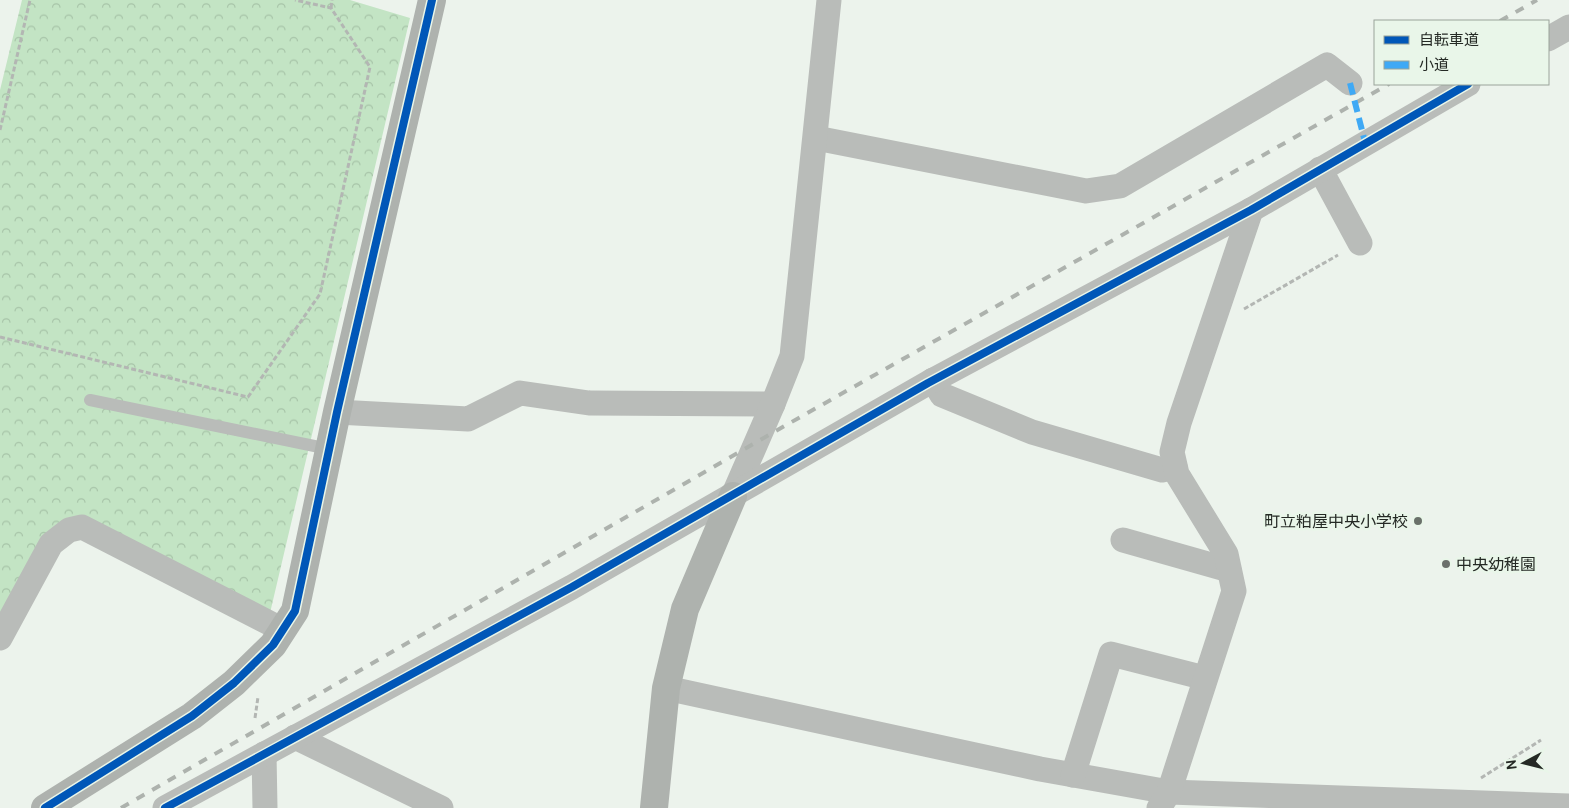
<svg xmlns="http://www.w3.org/2000/svg" width="1569" height="808" font-family="Cabin,'Noto Sans JP',sans-serif">
<style>
.park{fill:url(#park-crowns)}
.lines{fill:none;stroke-linecap:round;stroke-linejoin:round}
.path{stroke:#b3b6b3;stroke-width:3;stroke-dasharray:5 2.5;stroke-linecap:butt}
.lane{stroke:#b9bcb9;stroke-width:12}
.street{stroke:#b9bcb9;stroke-width:25}
.secondary{stroke:#aeb2ae;stroke-width:28}
.rail{stroke:#adb2ad;stroke-width:4;stroke-dasharray:9 9;stroke-linecap:butt}
.quiet{stroke:#3fa9f5;stroke-width:6;stroke-dasharray:12 6;stroke-linecap:butt}
.cycleway-casing{stroke:#e9f6e9;stroke-width:11}
.cycleway{stroke:#0057b8;stroke-width:8}
.poi-dot{fill:#6a706a;stroke:#e9f6e9;stroke-width:2}
.labels{text-anchor:middle;dominant-baseline:central;stroke-width:5;stroke-linejoin:round;paint-order:stroke}
.poi-label{font-size:16px;fill:#242924;stroke:#e9f6e9;text-anchor:end}
</style>
<defs>
<pattern id="park-crowns" width="20" height="18" patternUnits="userSpaceOnUse" patternTransform="scale(1.25)"><rect width="20" height="18" fill="#c3e4c4"/><path d="M2 6a3 3 0 1 1 6 0M12 15a3 3 0 1 1 6 0" fill="none" stroke="#a7c4a8"/></pattern>
</defs>
<rect width="100%" height="100%" fill="#ecf3ec"/>
<polygon class="park" points="22,0 350,0 410,18 270,613 104,527 75,516 50,537 0,630 0,90"/>
<g class="lines">
<g class="path">
<polyline points="331,8 332,0"/>
<polyline points="0,130 30,0"/>
<polyline points="1244,309 1338,255"/>
<polyline points="0,337 248,397 320,294 370,67 331,8 295,0"/>
<polyline points="255,718 258,697"/>
<polyline points="1481,778 1541,740"/>
</g>
<polyline class="lane" points="90,400 329,449"/>
<g class="street">
<polyline points="1548,39 1569,27"/>
<polyline points="816,138 1086,191 1120,186 1327,65 1350,83"/>
<polyline points="1320,169 1360,243"/>
<polyline points="933,380 942,395 1032,432 1162,470 1175,467"/>
<polyline points="337,412 468,419 520,393 589,403 773,404"/>
<polyline points="733,496 773,404 792,356 829,0"/>
<polyline points="1123,540 1229,570"/>
<polyline points="0,638 51,544 69,530 82,527 283,630"/>
<polyline points="666,688 1040,769 1169,792 1569,806"/>
<polyline points="295,737 441,808"/>
<polyline points="264,754 265,808"/>
<polyline points="1073,775 1111,654 1205,678"/>
<polyline points="165,808 572,587 928,383 1251,210 1468,84"/>
<polyline points="1159,808 1169,792 1234,591 1226,554 1177,474 1172,452 1179,423 1251,210"/>
</g>
<g class="secondary">
<polyline points="45,808 192,716 234,683 273,645 295,611 337,412 432,0"/>
<polyline points="654,808 666,688 685,609 733,496"/>
</g>
<g class="rail">
<polyline points="1500,21 1537,0"/>
<polyline points="121,808 781,428 1389,84"/>
</g>
<polyline class="quiet" points="1350,83 1365,142"/>
<defs>
<g id="cycleway">
<polyline points="45,808 192,716 234,683 273,645 295,611 337,412 432,0"/>
<polyline points="165,808 572,587 928,383 1251,210 1468,84"/>
</g>
</defs>
<use href="#cycleway" class="cycleway-casing"/>
<use href="#cycleway" class="cycleway"/>
</g>
<g class="poi-dot">
<circle cx="1418" cy="521" r="5"/>
<circle cx="1446" cy="564" r="5"/>
</g>
<g class="labels">
<g class="poi-label">
<text x="1408" y="521">町立粕屋中央小学校</text>
<text x="1456" y="564" text-anchor="start">中央幼稚園</text>
</g>
</g>
<rect x="1374" y="20" width="175" height="65" fill="#e9f6e9" stroke="#9aa49a"/>
<rect x="1384" y="36" width="25" height="8" fill="#0057b8" stroke="#9aa49a"/>
<text x="1419" y="45" font-size="15" fill="#242924">自転車道</text>
<rect x="1384" y="61" width="25" height="8" fill="#3fa9f5" stroke="#9aa49a"/>
<text x="1419" y="70" font-size="15" fill="#242924">小道</text>
<g transform="translate(1524 763) rotate(263)" stroke="#e9f6e9" stroke-width="4" paint-order="stroke">
<path d="M0-4L9 19L0 12L-9 19Z" fill="#242924"/>
<text y="-8" font-size="14" font-weight="bold" text-anchor="middle" fill="#242924">N</text>
</g>
</svg>
